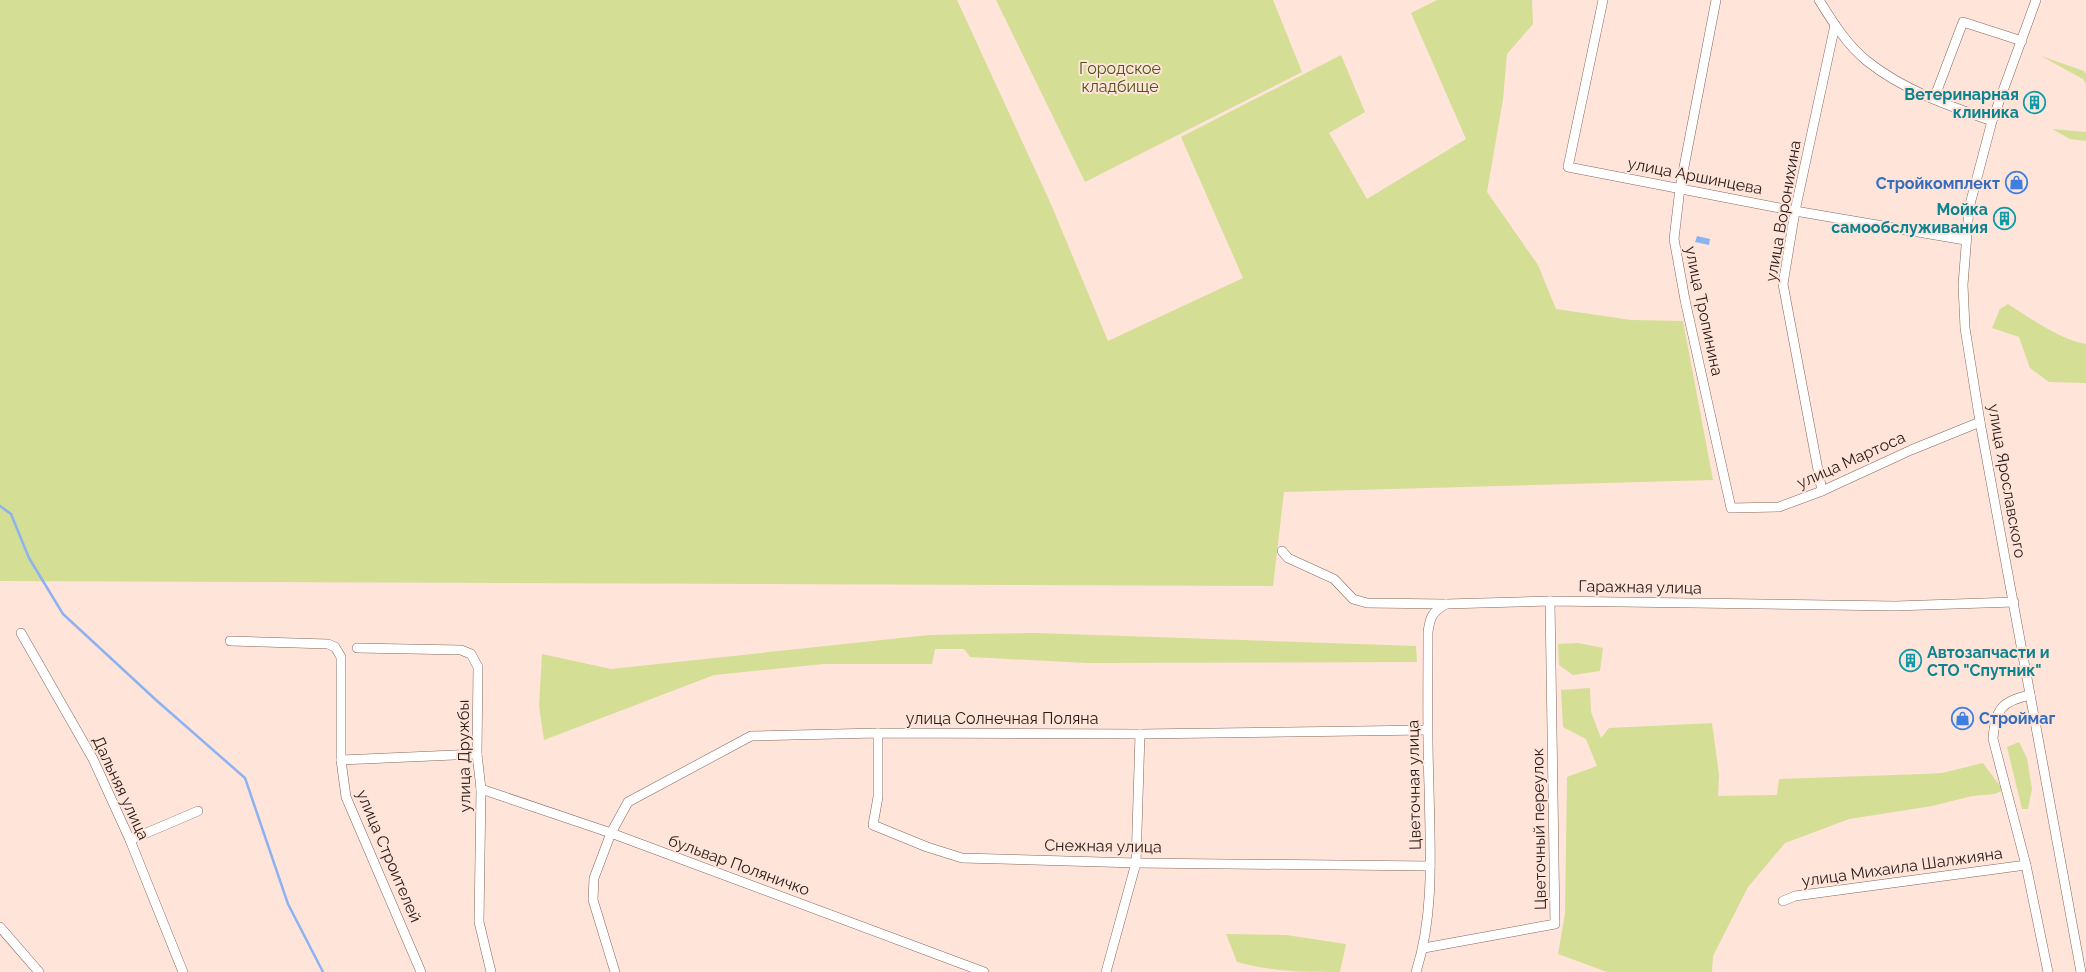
<svg xmlns="http://www.w3.org/2000/svg" width="2086" height="972" font-family="Raleway,sans-serif">
<style>
.green{fill:#d4de95}
.water{fill:#8db2f2}
.lines{fill:none;stroke-linecap:round;stroke-linejoin:round}
.stream{stroke:#8db2f2;stroke-width:2.5}
.minor-casing{stroke:#84675c;stroke-width:10}
.minor{stroke:#fff;stroke-width:9}
.labels{text-anchor:middle;dominant-baseline:central;stroke-width:4;stroke-linejoin:round;paint-order:stroke}
.park-label{font-size:16px;fill:#4e541b;stroke:#ffe4da}
.culture-label{font-size:16px;font-weight:bold;fill:#0d838f;stroke:#ffe4da;text-anchor:end}
.street-label{font-size:16px;fill:#261a16;stroke:#ffe4da}
.shop-label{font-size:16px;font-weight:bold;fill:#366cbe;stroke:#ffe4da;text-anchor:end}
</style>
<rect width="100%" height="100%" fill="#ffe4da"/>
<g class="green">
<polygon points="0,0 957,0 1050,202 1108,341 1243,278 1181,137 1341,55 1365,112 1329,133 1367,199 1466,139 1411,13 1437,0 1532,0 1533,24 1507,54 1503,99 1487,192 1538,265 1556,309 1631,320 1683,321 1713,480 1284,492 1273,586 0,581"/>
<polygon points="996,0 1273,0 1302,72 1085,182"/>
<polygon points="2041,56 2084,71 2086,74 2086,84 2083,79"/>
<polygon points="2052,129 2086,132 2086,141 2070,139"/>
<path d="M 2008,304 C 2030,318 2060,340 2086,344 L 2086,383 L 2049,382 L 2030,368 L 2019,337 L 1992,328 L 2000,309 Z"/>
<polygon points="1035,633 1416,646 1417,662 1087,663 970,657 964,649 935,649 932,664 823,664 714,675 544,740 539,706 542,654 611,669 929,635"/>
<polygon points="1578,643 1603,648 1600,671 1573,675 1559,665 1558,644"/>
<polygon points="1590,688 1591,712 1601,738 1609,728 1712,723 1719,775 1718,796 1777,795 1779,779 1923,774 1942,773 1983,763 2003,790 1995,794 1972,796 1932,806 1849,819 1785,843 1748,887 1713,956 1712,972 1607,972 1558,954 1565,914 1567,777 1597,766 1586,739 1563,727 1561,690"/>
<polygon points="2019,742 2027,758 2032,789 2028,809 2022,809 2007,747"/>
<path d="M 1226,934 L 1286,935 L 1346,944 L 1340,972 C 1303,972 1273,972 1237,962 Z"/>
</g>
<polygon class="water" points="1697,236 1710,239 1709,245 1695,242"/>
<g class="lines">
<polyline class="stream" points="0,506 11,514 29,558 63,614 156,700 245,778 288,904 323,972"/>
<defs>
<g id="minor">
<polyline points="1603,0 1568,167 1795,211 1965,240"/>
<polyline points="1716,0 1680,188 1674,239 1685,300 1731,508 1779,507 1822,491 1911,450 1980,422"/>
<path d="M 1819,0 C 1832,21 1847,45 1867,61 C 1903,90 1949,106 1992,121"/>
<polyline points="2036,0 1992,121 1969,208 1963,285 1965,328 1980,422 2081,972"/>
<polyline points="1941,102 1935,96 1963,22 2022,41"/>
<polyline points="1822,491 1783,284 1795,211 1835,25"/>
<polyline points="1282,551 1288,558 1334,579 1353,599 1367,603 1446,604 1550,601 1895,606 2014,602"/>
<polyline points="21,633 93,759 130,840 183,972"/>
<polyline points="230,641 328,644 335,647 341,657 341,760 346,797 421,972"/>
<polyline points="357,648 461,650 471,654 478,667 477,754 481,789 479,922 491,972"/>
<path d="M 2030,695 C 2002,701 1995,709 1993,739 L 2026,865 L 2048,972"/>
<polyline points="878,733 878,797 873,825 927,847 962,858 1136,863 1430,866"/>
<polyline points="341,760 477,754"/>
<polyline points="481,789 611,833 984,972"/>
<polyline points="130,840 198,811"/>
<polyline points="1783,901 1795,896 2026,865"/>
<polyline points="0,927 39,972"/>
<polyline points="1424,948 1555,924 1550,601"/>
<polyline points="615,972 593,900 594,878 611,833 628,802 751,736 878,733 1140,734 1427,730"/>
<polyline points="1106,972 1136,863 1140,734"/>
<path d="M 1416,972 C 1435,913 1430,847 1429,786 C 1427,735 1428,683 1428,632 C 1430,617 1432,612 1446,604"/>
</g>
</defs>
<use href="#minor" class="minor-casing"/>
<use href="#minor" class="minor"/>
</g>
<defs>
<symbol id="building-ring" viewBox="-11 -11 22 22"><circle r="9.5" fill="#ffe4da" stroke="#0f9aa8" stroke-width="1.5"/><path d="M-4-6H4V6H1V3H-1V6H-4ZM-2.5-4.3h1.7v1.8h-1.7ZM.8-4.3h1.7v1.8H.8ZM-2.5-1h1.7V.8h-1.7ZM.8-1h1.7V.8H.8Z" fill="#0f9aa8"/></symbol>
<symbol id="shop-ring" viewBox="-11 -11 22 22"><circle r="9.5" fill="#ffe4da" stroke="#3f7fe0" stroke-width="1.5"/><path d="M-5-2.5h2.3a2.7 3.5 0 0 1 5.4 0H5L5.5 6h-11ZM-1.5-2.5h3a1.5 2.3 0 0 0-3 0Z" fill="#3f7fe0"/></symbol>
</defs>
<g fill-rule="evenodd">
<use href="#building-ring" x="2022" y="90" width="25" height="25"/>
<use href="#shop-ring" x="2004" y="170" width="25" height="25"/>
<use href="#building-ring" x="1992" y="206" width="25" height="25"/>
<use href="#building-ring" x="1898" y="648" width="25" height="25"/>
<use href="#shop-ring" x="1950" y="706" width="25" height="25"/>
</g>
<g class="labels">
<g class="park-label">
<text x="1120" y="68">Городское<tspan x="1120" dy="18">кладбище</tspan></text>
</g>
<g class="culture-label">
<text x="2019" y="94">Ветеринарная<tspan x="2019" dy="18">клиника</tspan></text>
<text x="1988" y="209">Мойка<tspan x="1988" dy="18">самообслуживания</tspan></text>
<text x="1927" y="652" text-anchor="start">Автозапчасти и<tspan x="1927" dy="18">СТО "Спутник"</tspan></text>
</g>
<g class="street-label">
<text transform="translate(1695 176) rotate(11)">улица Аршинцева</text>
<text transform="translate(1783 211) rotate(-80)">улица Воронихина</text>
<text transform="translate(1704 311) rotate(78)">улица Тропинина</text>
<text transform="translate(1851 460) rotate(-24)">улица Мартоса</text>
<text transform="translate(2007 481) rotate(80)">улица Ярославского</text>
<text transform="translate(1640 587) rotate(1)">Гаражная улица</text>
<text x="1002" y="718">улица Солнечная Поляна</text>
<text transform="translate(464 756) rotate(-91)">улица Дружбы</text>
<text transform="translate(1414 785) rotate(-91)">Цветочная улица</text>
<text transform="translate(121 788) rotate(65)">Дальняя улица</text>
<text transform="translate(1539 829) rotate(-91)">Цветочный переулок</text>
<text transform="translate(1103 846) rotate(1)">Снежная улица</text>
<text transform="translate(389 856) rotate(67)">улица Строителей</text>
<text transform="translate(739 865) rotate(20)">бульвар Поляничко</text>
<text transform="translate(1902 867) rotate(-8)">улица Михаила Шалжияна</text>
</g>
<g class="shop-label">
<text x="2000" y="183">Стройкомплект</text>
<text x="1979" y="718" text-anchor="start">Строймаг</text>
</g>
</g>
</svg>
